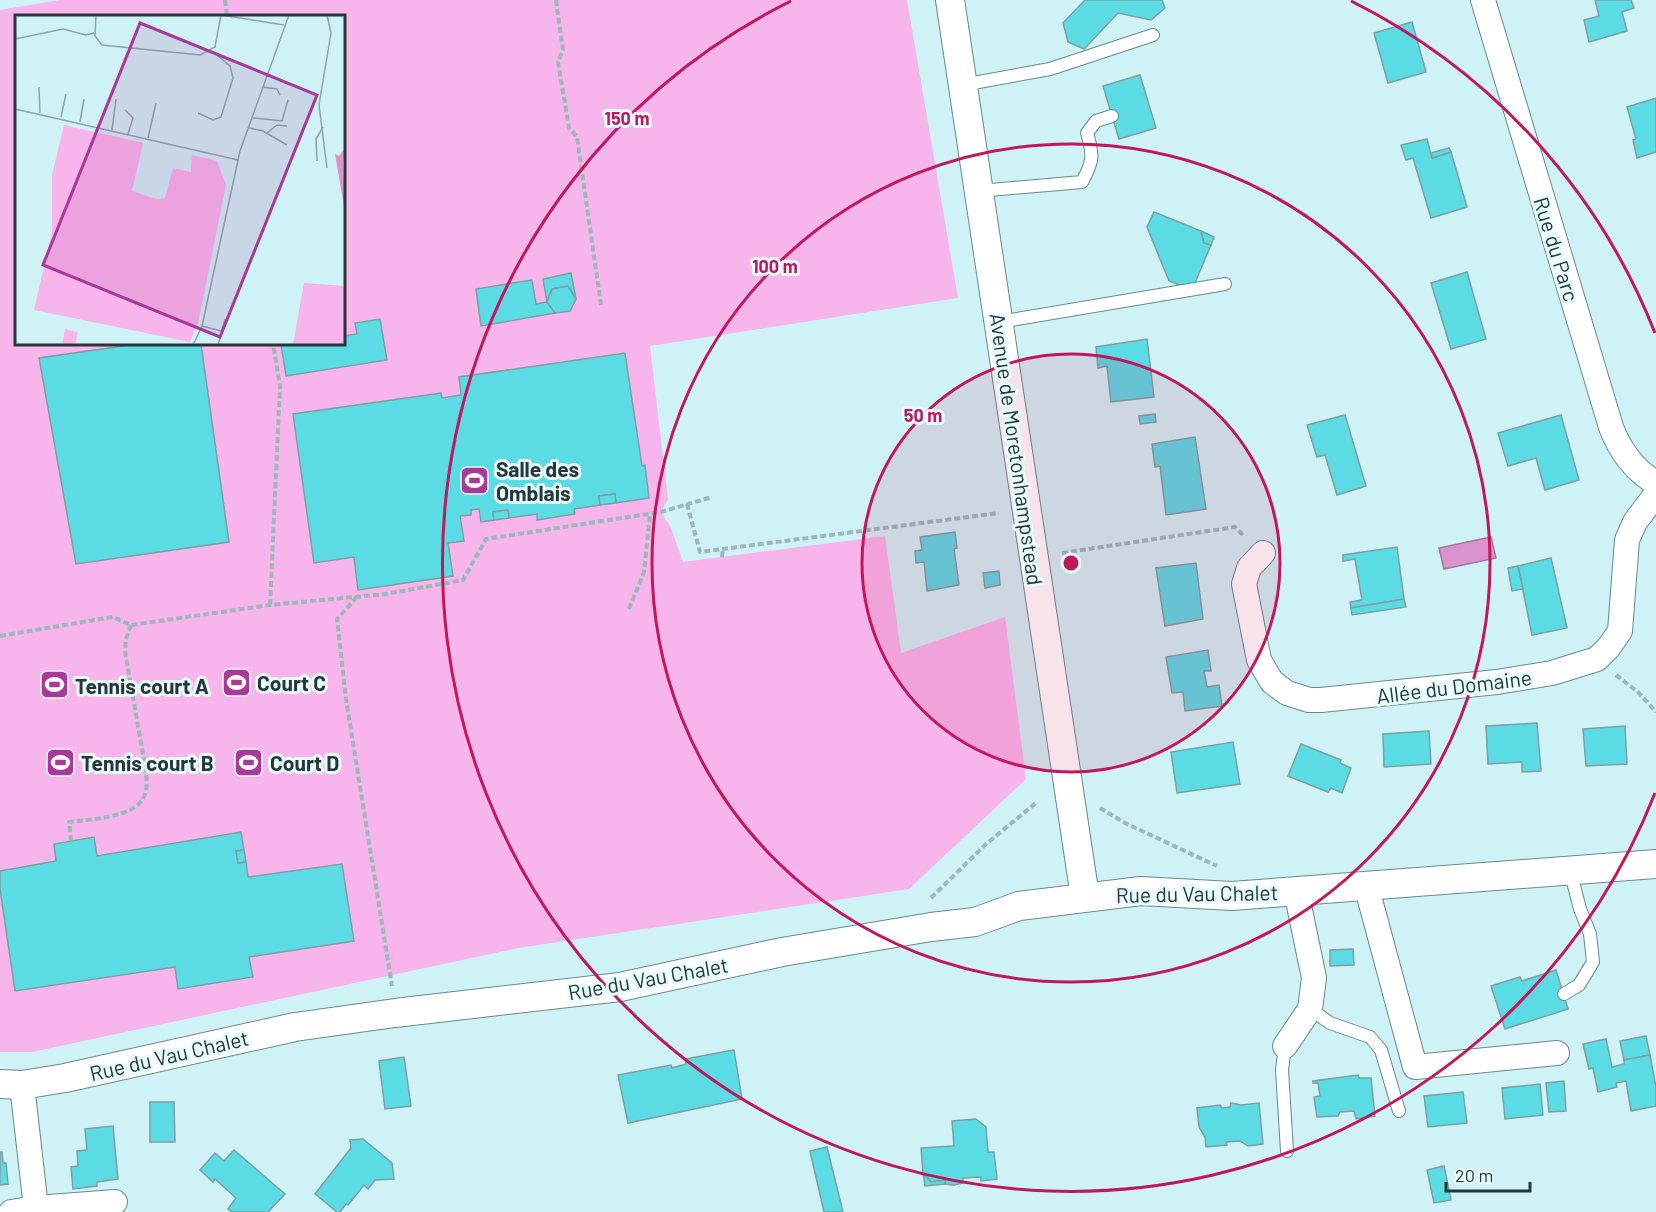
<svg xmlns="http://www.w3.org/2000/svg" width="1656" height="1212" font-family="Barlow,sans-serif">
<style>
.green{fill:#f7b5eb;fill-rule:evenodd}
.water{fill:#da93cd;stroke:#a577a0;stroke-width:1.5}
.building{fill:#5bdbe4;stroke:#7da0a2;stroke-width:1.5}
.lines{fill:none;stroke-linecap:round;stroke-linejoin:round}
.service-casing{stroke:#688a8c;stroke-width:14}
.minor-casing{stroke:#688a8c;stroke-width:26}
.tertiary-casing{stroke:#688a8c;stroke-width:30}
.path{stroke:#9bb9bb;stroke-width:4;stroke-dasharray:6 3;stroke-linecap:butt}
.service{stroke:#fff;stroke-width:12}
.minor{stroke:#fff;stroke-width:24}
.tertiary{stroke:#fff;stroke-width:28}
.ring{fill:none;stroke:#c2185b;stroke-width:3}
.labels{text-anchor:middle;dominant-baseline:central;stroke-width:6;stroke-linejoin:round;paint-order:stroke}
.street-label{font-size:21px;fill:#283637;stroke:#e7fcfe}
.poi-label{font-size:21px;font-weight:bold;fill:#283637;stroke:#e7fcfe;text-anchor:start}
.inset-road{fill:none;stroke:#8ca7a9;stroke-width:1.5}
.view{fill:#a73998;fill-opacity:0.15;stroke:#a73998;stroke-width:3}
.inset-edge{fill:none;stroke:#283637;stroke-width:3}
.centre{fill:#c2185b;stroke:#e7fcfe;stroke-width:3}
.ring-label{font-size:18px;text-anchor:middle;font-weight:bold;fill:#c2185b;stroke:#e7fcfe;stroke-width:6;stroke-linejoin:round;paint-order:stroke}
</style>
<rect width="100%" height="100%" fill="#cef2f5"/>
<path class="green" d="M 60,0 L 907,0 L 958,298 L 650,346 L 668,499 L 661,512 L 671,528 L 683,562 L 885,536 L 901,653 L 1005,617 L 1026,779 L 909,889 L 518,948 L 32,1052 L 0,1052 L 0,10 ZM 16,16 L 344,16 L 344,344 L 16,344 Z"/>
<polygon class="water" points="1491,537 1496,558 1444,569 1439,548"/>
<g class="building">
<polygon points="1085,0 1162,0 1165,8 1151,20 1118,13 1084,49 1068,42 1063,23"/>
<polygon points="1595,0 1631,0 1634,8 1622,12 1627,31 1589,42 1584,20 1599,16"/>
<polygon points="1412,22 1426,72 1388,83 1374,33"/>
<polygon points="1140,75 1156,128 1119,139 1103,86"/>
<polygon points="1656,98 1656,152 1637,158 1633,140 1636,139 1627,107"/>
<polygon points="1427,139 1432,158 1451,152 1467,207 1431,218 1413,158 1406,160 1401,145"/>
<polygon points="1449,148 1451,152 1432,158 1431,153"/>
<polygon points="1154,212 1201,231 1204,243 1211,245 1192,290 1169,281 1147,227"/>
<polygon points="1201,231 1214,237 1211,245 1204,243"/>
<polygon points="1467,272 1486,339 1451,349 1431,283"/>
<polygon points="571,273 576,299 568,286 552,289 547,302 543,279"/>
<polygon points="532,280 536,304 547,302 555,313 481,326 476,289"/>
<polygon points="568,286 576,299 570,311 555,313 547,302 552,289"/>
<polygon points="380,319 387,360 286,376 281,344 344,344 344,336 357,334 355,323"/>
<polygon points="1147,339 1154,397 1111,402 1107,366 1098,368 1096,347"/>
<polygon points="137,344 201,344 229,542 76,564 39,358"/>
<polygon points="625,353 642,466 645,465 649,498 616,503 615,494 599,496 600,505 574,509 575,514 537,520 537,514 509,518 508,510 493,512 494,520 481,522 479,509 471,510 471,515 460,516 464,541 448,543 453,576 358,590 354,557 314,563 293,414 441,393 442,398 461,395 459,377"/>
<polygon points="1155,414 1156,422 1140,424 1139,416"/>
<polygon points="1345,415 1366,486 1337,495 1325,455 1317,457 1307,425"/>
<polygon points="1561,415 1579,480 1545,490 1536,458 1508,466 1498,433"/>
<polygon points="1195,437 1206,509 1166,515 1160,466 1155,467 1152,444"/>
<polygon points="615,494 616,503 600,505 599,496"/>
<polygon points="508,510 509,518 494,520 493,512"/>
<polygon points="955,532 957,548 954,549 959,585 927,591 924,562 916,563 915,551 922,550 920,537"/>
<polygon points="1397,547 1404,599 1351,608 1350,602 1362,600 1355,559 1343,561 1343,555"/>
<polygon points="1551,558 1567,628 1532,635 1518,566"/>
<polygon points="1196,563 1203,619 1165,626 1156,568"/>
<polygon points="1518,566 1523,589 1512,591 1508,568"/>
<polygon points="999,571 1000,585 985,588 983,573"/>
<polygon points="1404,599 1406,607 1352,615 1351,608"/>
<polygon points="1208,650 1211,671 1204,671 1207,687 1219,685 1222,706 1185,711 1183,692 1172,693 1166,657"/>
<polygon points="1537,723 1541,771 1522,772 1522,762 1488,764 1486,726"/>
<polygon points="1625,726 1627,764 1586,766 1583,729"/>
<polygon points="1429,731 1431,764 1384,767 1383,734"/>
<polygon points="1233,742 1240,784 1177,793 1171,752"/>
<polygon points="1301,744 1341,760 1340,763 1351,768 1342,793 1331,788 1328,792 1288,776"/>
<polygon points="241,832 244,850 236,851 238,863 246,862 248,877 342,864 354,941 249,957 253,977 178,989 175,967 15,991 0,889 0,871 56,861 54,844 94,837 97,856"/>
<polygon points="244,850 246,862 238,863 236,851"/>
<polygon points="1353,949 1354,965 1330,966 1330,950"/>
<polygon points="1556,970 1568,1009 1505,1029 1491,986 1520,977 1522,981"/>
<polygon points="1646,1036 1650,1055 1624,1060 1620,1041"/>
<polygon points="1606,1039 1612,1067 1624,1064 1624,1060 1650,1055 1656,1087 1656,1106 1631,1111 1626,1081 1616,1083 1617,1087 1598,1092 1593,1068 1589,1069 1583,1044"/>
<polygon points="734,1050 742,1099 628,1123 618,1075 671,1065 672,1068 686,1064 685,1059"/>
<polygon points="404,1057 411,1106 385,1109 379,1061"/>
<polygon points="1358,1075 1359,1078 1371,1078 1375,1116 1356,1119 1354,1111 1340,1112 1338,1116 1317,1117 1314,1097 1320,1096 1318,1083 1313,1083 1313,1081"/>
<polygon points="1564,1081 1566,1111 1549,1112 1546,1083"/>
<polygon points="1540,1084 1543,1115 1505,1119 1502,1088"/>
<polygon points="1463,1092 1467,1123 1428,1127 1424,1096"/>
<polygon points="150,1102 174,1102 175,1142 150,1142"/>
<polygon points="1231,1103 1241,1105 1259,1103 1263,1144 1248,1146 1240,1141 1226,1142 1227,1145 1206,1147 1205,1137 1199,1127 1197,1108 1220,1105 1222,1108 1230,1107"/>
<polygon points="976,1119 986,1127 988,1152 994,1152 997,1179 981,1181 981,1177 963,1178 963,1183 954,1185 945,1184 945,1180 931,1182 923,1173 921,1148 954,1146 952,1121"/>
<polygon points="113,1126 118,1179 97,1182 97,1186 73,1189 71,1167 78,1166 77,1151 87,1150 85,1129"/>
<polygon points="363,1139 392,1163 394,1179 375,1180 368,1189 364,1185 348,1205 346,1204 340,1212 337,1212 315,1194 351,1148 350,1140"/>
<polygon points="827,1147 843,1212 824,1212 810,1151"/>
<polygon points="234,1150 285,1194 268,1212 232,1212 228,1209 236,1198 215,1179 213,1182 200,1170 215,1153 224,1161"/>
<polygon points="0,1152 2,1152 3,1163 6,1163 8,1184 0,1185"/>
<polygon points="1444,1166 1451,1200 1434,1203 1427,1170"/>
<polygon points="923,1173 931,1182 945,1180 945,1184 925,1186"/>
</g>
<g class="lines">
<defs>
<g id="service">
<polyline points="962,85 1050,69 1153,35"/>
<path d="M 979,191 L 1082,182 C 1093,162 1094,156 1087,133 L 1096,121 L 1112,116"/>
<polyline points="999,322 1225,284"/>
<polyline points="1564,994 1579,985 1593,962 1590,934 1580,909 1570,870"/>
<polyline points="1310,1009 1330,1023 1370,1037 1381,1050 1399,1111"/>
<polyline points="1285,1046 1282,1070 1287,1151"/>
</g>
<g id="minor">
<path d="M 1483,0 L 1611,427 C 1620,451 1634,470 1656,483"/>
<polyline points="1263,553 1249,568 1244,584 1259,660 1272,682 1287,693 1309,700 1321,700 1497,682 1552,673 1597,659 1609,647 1620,631 1627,540 1635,522 1656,494"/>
<polyline points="1366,885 1415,1067 1557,1053"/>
<polyline points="1285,1046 1310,1009 1314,978 1296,891"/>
<polyline points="22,1085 36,1208"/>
<polyline points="11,1212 36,1208 115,1202"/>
</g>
<g id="tertiary">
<polyline points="950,0 1085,897"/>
<polyline points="0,1084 22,1085 65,1078 295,1027 395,1013 620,987 782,952 931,927 975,922 1019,906 1141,891 1232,896 1656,864"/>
</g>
</defs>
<use href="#service" class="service-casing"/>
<use href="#minor" class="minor-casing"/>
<use href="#tertiary" class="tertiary-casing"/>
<g class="path">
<polyline points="225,0 227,16"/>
<polyline points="556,0 563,50 558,62 569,128 577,137 601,305"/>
<polyline points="687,504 700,552 999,513"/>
<polyline points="1062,553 1235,527 1244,536"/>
<polyline points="722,557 723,548"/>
<polyline points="357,597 337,619 346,699 392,986"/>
<polyline points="270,605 280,386 273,344"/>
<polyline points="629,609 644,572 650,514"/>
<polyline points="0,636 113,617 131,625 270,605 386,594 463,580 486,539 661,512 712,497"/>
<polyline points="1616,675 1639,693 1656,712"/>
<polyline points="1100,808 1125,823 1217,866"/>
<path d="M 71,841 L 69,822 C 90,819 138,818 145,794 C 148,785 146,775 145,766 L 125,651 L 126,639 L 131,625"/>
<polyline points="931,898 985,845 1037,802"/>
</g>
<use href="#service" class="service"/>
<use href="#minor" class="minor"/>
<use href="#tertiary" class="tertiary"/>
</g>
<circle cx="1071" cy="563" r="209" fill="#c2185b" fill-opacity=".12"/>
<g class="ring">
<circle cx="1071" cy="563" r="209"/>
<circle cx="1071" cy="563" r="419"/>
<path d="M1655 793A628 628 0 1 1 791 1M1351 1A628 628 0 0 1 1655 333"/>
</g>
<defs>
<symbol id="stadium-square" viewBox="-11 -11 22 22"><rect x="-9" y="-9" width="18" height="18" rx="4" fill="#a73998" stroke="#e7fcfe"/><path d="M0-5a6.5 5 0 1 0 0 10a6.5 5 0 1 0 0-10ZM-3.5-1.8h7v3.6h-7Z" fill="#fff"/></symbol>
</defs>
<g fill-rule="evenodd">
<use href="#stadium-square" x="458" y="464" width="33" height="33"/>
<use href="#stadium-square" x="220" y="666" width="33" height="33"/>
<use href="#stadium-square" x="38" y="668" width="33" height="33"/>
<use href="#stadium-square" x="44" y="746" width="33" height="33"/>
<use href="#stadium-square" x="232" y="746" width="33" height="33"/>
</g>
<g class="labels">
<g class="street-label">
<text transform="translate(1557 249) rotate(73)">Rue du Parc</text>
<text transform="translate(1017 449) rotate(82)">Avenue de Moretonhampstead</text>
<text transform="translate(1454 686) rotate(-7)">Allée du Domaine</text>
<text transform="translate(1197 893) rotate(-1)">Rue du Vau Chalet</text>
<text transform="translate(648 978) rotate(-10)">Rue du Vau Chalet</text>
<text transform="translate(169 1055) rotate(-13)">Rue du Vau Chalet</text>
</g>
<g class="poi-label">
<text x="496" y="468">Salle des<tspan x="496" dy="24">Omblais</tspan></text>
<text x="257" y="682">Court C</text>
<text x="75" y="685">Tennis court A</text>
<text x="81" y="762">Tennis court B</text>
<text x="270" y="762">Court D</text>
</g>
</g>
<g transform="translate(15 15)">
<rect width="330" height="330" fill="#cef2f5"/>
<path d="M 49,110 L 128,128 L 117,176 L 141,184 L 150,183 L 158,153 L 176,157 L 177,140 L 202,146 L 211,170 L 183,308 L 175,327 L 19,295 L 37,217 L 37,160 ZM 289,268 L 330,271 L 330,330 L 278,330 ZM 50,314 L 63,317 L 60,330 L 47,330 Z" fill="#f7b5eb"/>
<path d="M 330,133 L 328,147 L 330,197 L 320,139 L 324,141 Z" fill="#da93cd"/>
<path class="inset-road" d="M 81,0 L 80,21 L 87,30 L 185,40 L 200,32 L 206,0M 206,0 L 269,10M 0,24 L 48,14 L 71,20 L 79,18M 24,72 L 25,98M 247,72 L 262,74 L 265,80M 0,94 L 223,145M 110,95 L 118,103 L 113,119M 183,98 L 198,105 L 206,102 L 218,63 L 215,51 L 197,36M 46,102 L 51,79M 238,103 L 267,106 L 273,85M 65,107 L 69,84M 234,113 L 248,116 L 272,130M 97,115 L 101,84M 252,118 L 262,110 L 272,111M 133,123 L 141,88M 302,146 L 301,124 L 308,112M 312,153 L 304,90 L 316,18 L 312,0M 187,311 L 206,316M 178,330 L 187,311 L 225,136 L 274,0M 203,330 L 210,304"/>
<path class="view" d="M 125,8 L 302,80 L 205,322 L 28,250 Z"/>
<rect width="330" height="330" class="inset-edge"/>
</g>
<circle cx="1071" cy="563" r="9" class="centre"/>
<g class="ring-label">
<text x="627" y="125">150 m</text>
<text x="775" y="273">100 m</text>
<text x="923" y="422">50 m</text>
</g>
<path d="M1446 1182v9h84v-9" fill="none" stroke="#283637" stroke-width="3"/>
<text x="1455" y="1182" font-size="18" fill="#283637" stroke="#e7fcfe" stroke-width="4.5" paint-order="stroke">20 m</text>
</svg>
